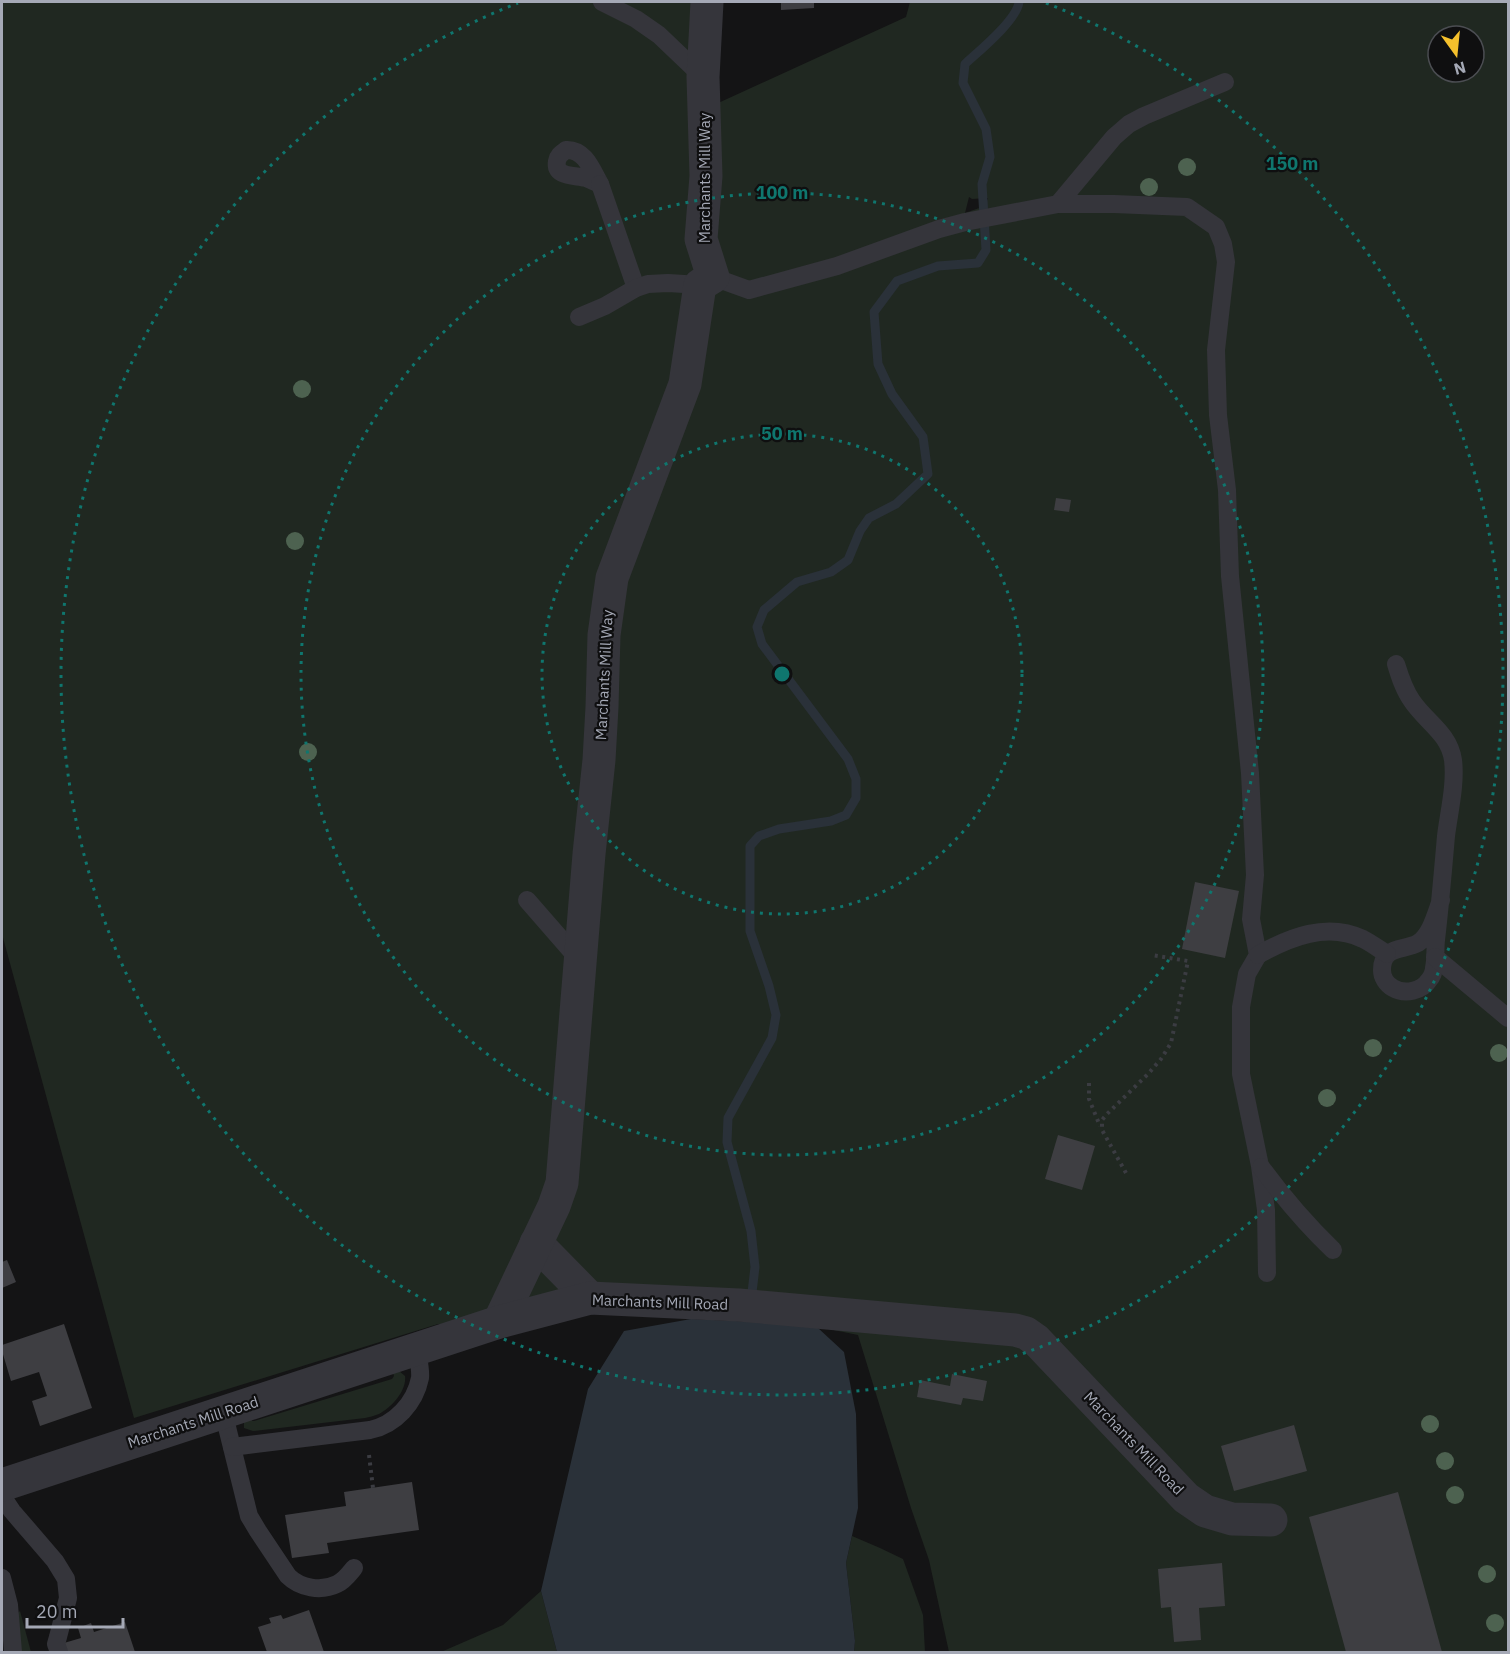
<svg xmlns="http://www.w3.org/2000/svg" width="1510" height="1654" font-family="'IBM Plex Sans',sans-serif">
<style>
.green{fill:#202821;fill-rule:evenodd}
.water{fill:#2a3139}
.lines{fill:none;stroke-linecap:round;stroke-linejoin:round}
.stream{stroke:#2a3139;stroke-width:9}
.building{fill:#3e3e42}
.path{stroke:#3b3c42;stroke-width:4;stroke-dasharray:3 4.5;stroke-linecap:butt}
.service{stroke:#35353b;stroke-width:18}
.minor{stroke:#35353b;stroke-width:33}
.tree{fill:#4d6250}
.ring{fill:none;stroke:#0f766e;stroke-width:3;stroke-dasharray:3 6}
.labels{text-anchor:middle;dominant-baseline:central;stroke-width:4.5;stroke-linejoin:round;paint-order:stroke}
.street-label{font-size:15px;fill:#a5a9b6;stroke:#0f0f10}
.centre{fill:#0f766e;stroke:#0f0f10;stroke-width:3}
.ring-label{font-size:18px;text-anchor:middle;font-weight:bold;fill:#0f766e;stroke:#0f0f10;stroke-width:4.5;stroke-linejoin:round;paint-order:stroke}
</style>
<rect width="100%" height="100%" fill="#141415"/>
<g class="green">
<path d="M 2,2 L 712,2 L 716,104 L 906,17 L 910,2 L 1508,2 L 1508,1652 L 949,1652 L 929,1560 L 911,1508 L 858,1335 L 765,1316 L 605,1307 L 512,1329 L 438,1324 L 134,1418 L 2,934 ZM 1438,36 L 1474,36 L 1474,72 L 1438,72 ZM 969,197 L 972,199 L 988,198 L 985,206 L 965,213 Z"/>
<path d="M 399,1371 L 405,1376 C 407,1391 391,1408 379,1414 C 374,1416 369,1417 365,1418 L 253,1431 L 244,1428 L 244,1417 L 251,1417 L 252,1421 L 254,1421 L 392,1379 L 394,1376 L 393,1373 Z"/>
<polygon points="852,1536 880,1548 903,1559 923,1615 925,1652 854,1652 855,1641 846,1563"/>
<polygon points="541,1591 557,1652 441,1652 503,1625"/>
<polygon points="20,1611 31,1652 21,1652 18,1613"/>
</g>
<polygon class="water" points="691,1319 757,1322 818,1328 844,1352 856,1414 858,1508 846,1563 855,1641 854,1652 557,1652 541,1591 588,1389 624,1331"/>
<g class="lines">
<path class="stream" d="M 751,1301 L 755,1267 L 751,1231 L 727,1142 L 728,1118 L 772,1038 L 776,1015 L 769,986 L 750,931 L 750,846 L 759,836 L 779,829 L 831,821 L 846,815 L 856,798 L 856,779 L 848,759 L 762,644 L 757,627 L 764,610 L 797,582 L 831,572 L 848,560 L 860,531 L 869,518 L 896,504 L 928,474 L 923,437 L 892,394 L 878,364 L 874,312 L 897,281 L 938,266 L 978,263 L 986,250 L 982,184 L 990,157 L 986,129 L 963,83 L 965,64 C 979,51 1017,20 1019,2"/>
</g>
<g class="building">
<polygon points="781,2 814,2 814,8 781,10"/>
<polygon points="1056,498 1071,500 1069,512 1054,510"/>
<polygon points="1195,882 1239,891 1225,958 1182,949"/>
<polygon points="1058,1135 1095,1146 1082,1190 1045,1179"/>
<polygon points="7,1260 16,1282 2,1288 2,1262"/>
<polygon points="64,1324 92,1408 40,1426 32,1401 47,1396 39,1372 11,1381 2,1351 2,1345"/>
<polygon points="952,1374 987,1381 983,1401 963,1398 961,1405 917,1397 920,1380 950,1386"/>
<polygon points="1294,1425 1307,1471 1234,1491 1221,1446"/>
<polygon points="412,1482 419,1530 327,1543 329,1553 292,1558 285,1515 346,1506 344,1492"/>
<polygon points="1398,1492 1442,1652 1346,1652 1309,1517"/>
<polygon points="1222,1563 1225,1606 1199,1608 1201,1640 1174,1642 1171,1607 1161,1608 1158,1569"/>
<polygon points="309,1610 324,1652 267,1652 258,1627 271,1623 269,1618 281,1615 283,1619"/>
<polygon points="125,1622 135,1652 67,1652 64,1643 81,1638 78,1628 91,1623 94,1632"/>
</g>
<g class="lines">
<g class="path">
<polyline points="1089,1083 1089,1099 1100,1126"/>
<polyline points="1126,1173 1102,1130 1102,1120 1107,1114 1148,1074 1161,1059 1171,1043 1188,961 1152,955"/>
<polyline points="369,1455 373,1488"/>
</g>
<g class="service">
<polyline points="602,2 636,19 659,35 703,77"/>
<path d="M 566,150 C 585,149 592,170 600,184 C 595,182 591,180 586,178 C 576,175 554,178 557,161 C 558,155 562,153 566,150 Z"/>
<polyline points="600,184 636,288"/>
<polyline points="1058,204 1114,137 1129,124 1144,116 1225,82"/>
<polyline points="713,277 749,290 837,266 939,229 965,222 1058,204 1114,204 1187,207 1216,227 1223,244 1226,262 1216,350 1218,415 1227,490 1230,576 1250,773 1255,875 1251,919 1258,955 1247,974 1241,1007 1241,1074 1260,1166 1266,1210 1267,1273"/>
<polyline points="579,317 605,306 636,288 648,284 668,283 700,285"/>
<path d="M 1396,664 C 1400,677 1404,690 1412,701 C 1426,722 1449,733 1453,760 C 1456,784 1449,812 1446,836 C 1443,871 1440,906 1436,940 C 1435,949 1436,959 1434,968 C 1434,971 1432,977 1429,980 C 1422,991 1405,995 1393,988 C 1386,984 1382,977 1382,970 C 1382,945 1404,951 1418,943 C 1431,935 1436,913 1441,900"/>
<polyline points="527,900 581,962"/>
<path d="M 1258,955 C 1290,937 1327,922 1363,939 C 1371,943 1379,949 1387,954"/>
<polyline points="1435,957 1508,1018"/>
<path d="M 1261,1167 C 1283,1197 1307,1225 1333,1250"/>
<path d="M 223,1411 L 249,1516 L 258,1531 L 288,1576 C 300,1588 321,1592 337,1584 C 344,1581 349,1574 354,1568"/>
<path d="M 232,1447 L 370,1430 C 395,1425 415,1403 420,1378 C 421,1369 418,1359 417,1350"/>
<polyline points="2,1496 12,1511 55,1561 66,1579 68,1598 58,1637 56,1644 59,1652"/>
<polyline points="2,1578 9,1605 13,1652"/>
</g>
<g class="minor">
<polyline points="536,1243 590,1298"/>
<polyline points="499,1322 554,1206 562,1183 589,854 599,760 602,707 604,635 612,578 685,384 700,285 713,277 701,239 706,176 703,77 707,2"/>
<polyline points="2,1485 499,1322 590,1298 739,1305 1015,1330 1026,1333 1036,1340 1186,1498 1205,1511 1232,1519 1271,1520"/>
</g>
</g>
<g class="tree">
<circle cx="1187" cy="167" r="9"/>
<circle cx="1149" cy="187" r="9"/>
<circle cx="302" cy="389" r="9"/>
<circle cx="295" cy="541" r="9"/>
<circle cx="308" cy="752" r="9"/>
<circle cx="1373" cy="1048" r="9"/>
<circle cx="1499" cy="1053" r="9"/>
<circle cx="1327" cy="1098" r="9"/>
<circle cx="1430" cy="1424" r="9"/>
<circle cx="1445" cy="1461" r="9"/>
<circle cx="1455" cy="1495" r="9"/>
<circle cx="1487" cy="1574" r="9"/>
<circle cx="1495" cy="1623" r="9"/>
</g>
<g class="ring">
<circle cx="782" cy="674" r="240"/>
<circle cx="782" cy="674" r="481"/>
<path d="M1046 3A721 721 0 1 1 518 3"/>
</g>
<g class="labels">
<g class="street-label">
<text transform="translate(704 178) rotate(-90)">Marchants Mill Way</text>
<text transform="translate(604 675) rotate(-87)">Marchants Mill Way</text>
<text transform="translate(660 1302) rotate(2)">Marchants Mill Road</text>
<text transform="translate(193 1422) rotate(-18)">Marchants Mill Road</text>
<text transform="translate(1134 1443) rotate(46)">Marchants Mill Road</text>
</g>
</g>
<circle cx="782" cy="674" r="9" class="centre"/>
<g class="ring-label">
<text x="1292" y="170">150 m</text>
<text x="782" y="199">100 m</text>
<text x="782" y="440">50 m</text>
</g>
<rect width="1510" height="1654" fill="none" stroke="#a5a9b6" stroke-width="6"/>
<g transform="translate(1456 54) rotate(165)"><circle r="28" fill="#0f0f10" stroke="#4b4d52" stroke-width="1.5"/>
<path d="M0-4.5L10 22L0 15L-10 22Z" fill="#f5c02c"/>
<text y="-9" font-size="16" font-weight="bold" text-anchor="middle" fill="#a5a9b6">N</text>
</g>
<path d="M27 1618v9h96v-9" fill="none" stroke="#a5a9b6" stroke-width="3"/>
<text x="36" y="1618" font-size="18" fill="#a5a9b6" stroke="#0f0f10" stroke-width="4.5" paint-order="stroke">20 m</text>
</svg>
